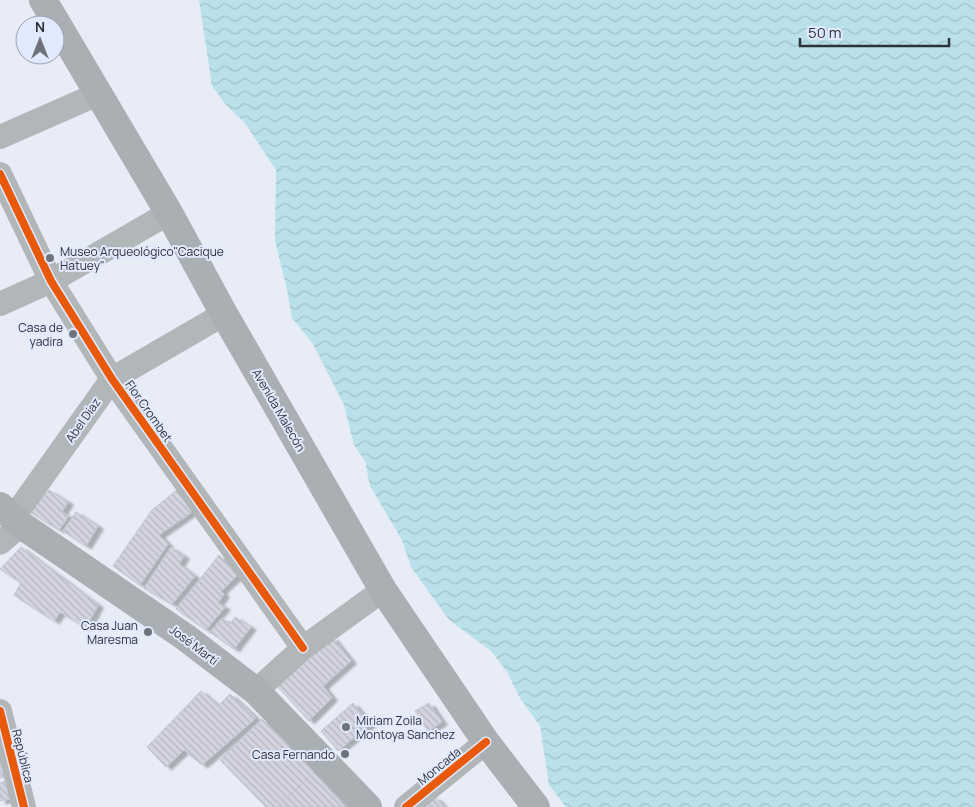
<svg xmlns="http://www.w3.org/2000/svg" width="975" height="807" font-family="Manrope,sans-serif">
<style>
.water{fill:url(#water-waves)}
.building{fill:url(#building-back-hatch);stroke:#c4c5ce;filter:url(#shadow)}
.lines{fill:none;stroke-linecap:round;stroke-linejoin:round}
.street{stroke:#b1b6b9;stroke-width:24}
.primary{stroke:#aaafb4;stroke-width:28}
.cycleway-casing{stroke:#e1eafc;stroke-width:11}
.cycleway{stroke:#e8590c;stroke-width:8}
.poi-dot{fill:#6f737c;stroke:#e1eafc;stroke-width:2}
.labels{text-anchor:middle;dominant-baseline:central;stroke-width:4;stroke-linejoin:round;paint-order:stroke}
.poi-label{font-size:12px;fill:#2e323a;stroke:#e1eafc;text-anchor:end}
.street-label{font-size:12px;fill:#2e323a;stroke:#e1eafc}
</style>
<defs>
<pattern id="water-waves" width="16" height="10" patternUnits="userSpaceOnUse" patternTransform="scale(1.25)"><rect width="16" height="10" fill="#bae1e9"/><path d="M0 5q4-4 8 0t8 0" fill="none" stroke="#a0c2c9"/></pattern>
<pattern id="building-back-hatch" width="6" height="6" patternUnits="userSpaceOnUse" patternTransform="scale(1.25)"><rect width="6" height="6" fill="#d3d4e0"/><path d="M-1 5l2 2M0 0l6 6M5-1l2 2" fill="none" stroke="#b5b6c1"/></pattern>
<filter id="shadow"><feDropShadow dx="5.5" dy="3" stdDeviation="1" flood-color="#0004"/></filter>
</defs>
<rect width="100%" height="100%" fill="#e7ecf6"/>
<polygon class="water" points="199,0 975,0 975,807 566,807 549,785 540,726 520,698 507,672 491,651 449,620 411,567 402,540 370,486 365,461 354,445 344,405 313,344 292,318 286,285 275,241 276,170 245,123 226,105 212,86"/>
<g class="building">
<polygon points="49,490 68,502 62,512 69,516 59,530 30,512"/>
<polygon points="177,490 192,512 159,535 168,544 140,585 113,566 152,510"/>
<polygon points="76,512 98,526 86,546 63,531"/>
<polygon points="21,547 98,605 86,628 60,612 54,621 14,595 21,583 0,569"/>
<polygon points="171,547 184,556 179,564 195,576 172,604 144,588"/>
<polygon points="219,555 237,576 221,591 224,594 218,603 225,607 206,630 176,609"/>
<polygon points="235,617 251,627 234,649 210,632 222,618 230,624"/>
<polygon points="332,637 351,661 323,686 332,698 309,721 276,685"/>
<polygon points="201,691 218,706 230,694 256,718 202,765 184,750 166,767 147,747"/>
<polygon points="353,703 370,724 338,751 321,731"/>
<polygon points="429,703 442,722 428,731 415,711"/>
<polygon points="262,719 314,773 277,807 266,807 220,760"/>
<polygon points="0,757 5,777 0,778"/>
<polygon points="314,773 340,801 334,807 277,807"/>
<polygon points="6,781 10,799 0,801 0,783"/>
<polygon points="435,797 444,807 425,807"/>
<polygon points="340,801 346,807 334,807"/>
</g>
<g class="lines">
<g class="street">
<polyline points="0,137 98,94"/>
<polyline points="0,174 51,281 112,379 303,648"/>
<polyline points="0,304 51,281 169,213"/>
<polyline points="13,518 112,379 224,314"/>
<polyline points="0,543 21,525"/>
<polyline points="256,691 303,648 383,590"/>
<polyline points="0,711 24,807"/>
<polyline points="406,807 486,742"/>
</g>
<g class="primary">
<polyline points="43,0 169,213 224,314 383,590 486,742 536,807"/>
<polyline points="0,506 21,525 185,637 256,691 368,807"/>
</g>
<defs>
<g id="cycleway">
<polyline points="0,174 51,281 112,379 303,648"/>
<polyline points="0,711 24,807"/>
<polyline points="406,807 486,742"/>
</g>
</defs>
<use href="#cycleway" class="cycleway-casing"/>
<use href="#cycleway" class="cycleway"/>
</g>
<g class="poi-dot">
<circle cx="50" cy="258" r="5"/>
<circle cx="73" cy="334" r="5"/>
<circle cx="148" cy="632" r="5"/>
<circle cx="346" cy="727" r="5"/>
<circle cx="345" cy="754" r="5"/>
</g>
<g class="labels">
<g class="poi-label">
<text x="60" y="251" text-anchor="start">Museo Arqueológico"Cacique<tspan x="60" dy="14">Hatuey"</tspan></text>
<text x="63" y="327">Casa de<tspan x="63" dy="14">yadira</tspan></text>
<text x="138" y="625">Casa Juan<tspan x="138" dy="14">Maresma</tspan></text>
<text x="356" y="720" text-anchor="start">Miriam Zoila<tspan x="356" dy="14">Montoya Sanchez</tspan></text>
<text x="335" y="754">Casa Fernando</text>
</g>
<g class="street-label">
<text transform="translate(279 410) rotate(60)">Avenida Malecón</text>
<text transform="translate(149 411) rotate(55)">Flor Crombet</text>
<text transform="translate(83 420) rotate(-55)">Abel Díaz</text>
<text transform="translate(194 645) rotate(37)">José Martí</text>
<text transform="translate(23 756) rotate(76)">República</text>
<text transform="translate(439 766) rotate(-39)">Moncada</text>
</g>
</g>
<g transform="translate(40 40)"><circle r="24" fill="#e1eafc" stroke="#99a0ae"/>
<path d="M0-4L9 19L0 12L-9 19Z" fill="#6f737c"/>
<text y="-8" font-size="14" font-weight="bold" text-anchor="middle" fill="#2e323a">N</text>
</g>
<path d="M800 38v8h149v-8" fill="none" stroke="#2e323a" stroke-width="2.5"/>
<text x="808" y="38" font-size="15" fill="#2e323a" stroke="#e1eafc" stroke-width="4" paint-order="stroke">50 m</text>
</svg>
